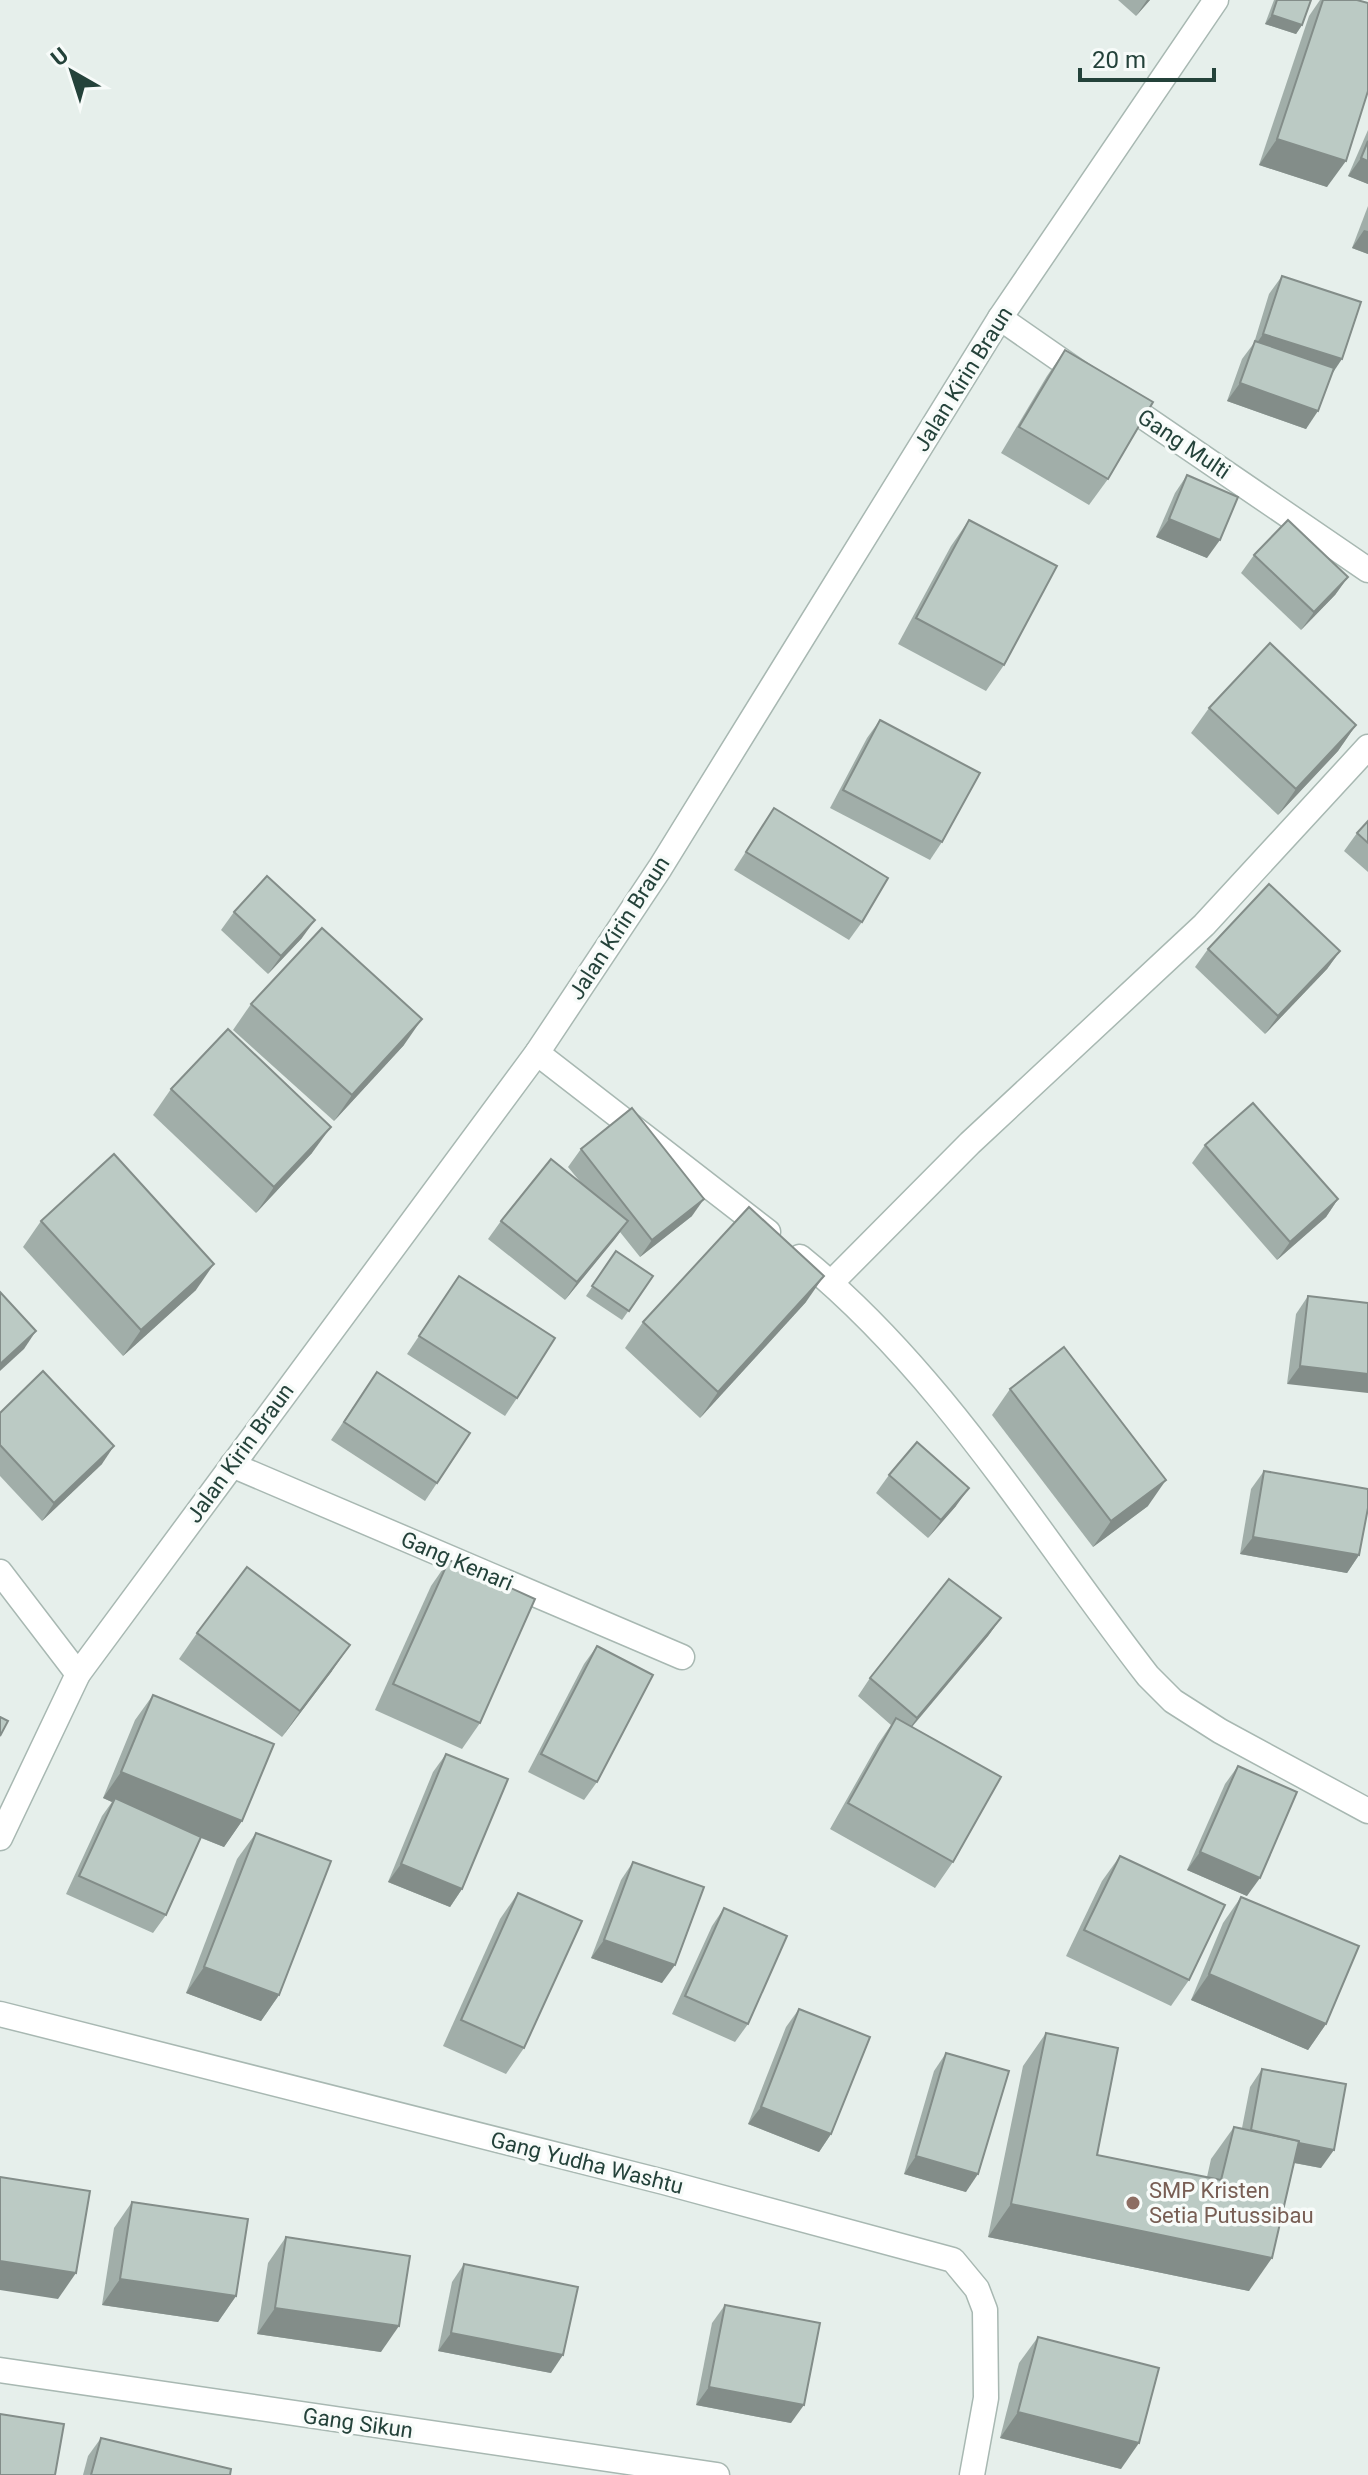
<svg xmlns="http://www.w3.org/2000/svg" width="1368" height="2475" font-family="Roboto,sans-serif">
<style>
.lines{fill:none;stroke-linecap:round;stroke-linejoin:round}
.street-casing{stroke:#a8b8b2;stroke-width:27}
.street{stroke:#fff;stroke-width:24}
.wall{fill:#a1aea9}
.shaded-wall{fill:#838d89}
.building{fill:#bbcac4;stroke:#838d89;stroke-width:2}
.education-dot{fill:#8d6e63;stroke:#f7fbf9;stroke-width:3}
.labels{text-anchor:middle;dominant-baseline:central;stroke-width:7;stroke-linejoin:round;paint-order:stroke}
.street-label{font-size:22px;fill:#24423a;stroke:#f7fbf9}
.education-label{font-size:22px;fill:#785e54;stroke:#f7fbf9;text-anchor:start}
</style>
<rect width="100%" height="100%" fill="#e6efeb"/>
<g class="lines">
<defs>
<g id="street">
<polyline points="1000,318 1085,377"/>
<polyline points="1119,400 1368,570"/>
<polyline points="537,1053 768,1232"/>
<path d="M 800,1257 C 943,1373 1037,1533 1148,1676 L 1173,1701 L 1220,1731 L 1368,1811"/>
<polyline points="831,1283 970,1143 1204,925 1368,747"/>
<polyline points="232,1465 682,1657"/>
<polyline points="0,1572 78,1674"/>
<polyline points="0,1838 78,1674 537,1053 660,868 1000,318 1216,0"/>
<polyline points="0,2014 664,2182 953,2260 977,2289 985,2310 986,2398 972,2475"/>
<polyline points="0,2370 717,2475"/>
</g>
</defs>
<use href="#street" class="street-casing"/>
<use href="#street" class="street"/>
</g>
<g class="wall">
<polygon points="1118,0 1150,0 1136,16"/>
<polygon points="1274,0 1311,0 1302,25 1296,34 1265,24"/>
<polygon points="1320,0 1357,0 1327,187 1259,165 1309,16"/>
<polygon points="1368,130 1368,184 1348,176"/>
<polygon points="1368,206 1368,254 1352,248"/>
<polygon points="1282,276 1331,376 1306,429 1227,401 1242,359 1254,343 1269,294"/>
<polygon points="1065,350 1108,479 1089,505 1001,453 1047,376"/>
<polygon points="1187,475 1207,558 1156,537 1175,493"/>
<polygon points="969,520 1004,665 986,691 898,644 951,546"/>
<polygon points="1254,555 1348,577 1335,595 1301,630 1241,573"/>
<polygon points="1209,708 1356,725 1338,751 1278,815 1191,733"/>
<polygon points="880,720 942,842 930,860 830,808 867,738"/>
<polygon points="774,808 862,922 849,940 734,870"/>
<polygon points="1368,821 1368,872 1344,851 1357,833"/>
<polygon points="234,912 302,938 268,974 221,930"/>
<polygon points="1208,949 1340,951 1327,969 1265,1034 1195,967"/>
<polygon points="251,1004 404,1045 334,1121 233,1030"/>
<polygon points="171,1089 312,1153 256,1213 153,1115"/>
<polygon points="1205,1145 1338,1199 1326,1217 1277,1260 1192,1163"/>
<polygon points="581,1149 692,1216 640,1257 620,1232 565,1300 488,1239 501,1221 582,1184 568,1167"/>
<polygon points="41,1221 196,1290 123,1356 23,1247"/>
<polygon points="616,1251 653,1276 622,1320 586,1296"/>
<polygon points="459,1276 517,1398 505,1416 407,1354"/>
<polygon points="1308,1296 1368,1303 1287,1384 1296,1314"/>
<polygon points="806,1302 700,1418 625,1348 643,1322"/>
<polygon points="377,1372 437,1483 425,1501 331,1440"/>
<polygon points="1010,1389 1148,1506 1093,1547 992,1415"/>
<polygon points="0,1413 102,1464 42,1521 0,1476"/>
<polygon points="1264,1471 1359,1555 1347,1573 1240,1554 1251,1489"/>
<polygon points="889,1475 956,1506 928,1538 876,1493"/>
<polygon points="449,1560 480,1723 462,1749 375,1710 431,1586"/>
<polygon points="1001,1618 988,1636 912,1727 953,1862 935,1888 830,1829 878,1744 891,1725 858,1696 870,1678"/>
<polygon points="197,1633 332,1671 282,1737 179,1659"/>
<polygon points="597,1646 597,1782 584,1800 528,1772 584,1664"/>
<polygon points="153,1695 242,1821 224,1847 201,1838 166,1915 153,1933 66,1894 102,1816 112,1802 103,1798 135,1720"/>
<polygon points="446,1754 462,1889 450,1907 388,1882 433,1772"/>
<polygon points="1238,1766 1247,1896 1187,1870 1225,1784"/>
<polygon points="256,1833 279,1995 261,2021 186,1993 237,1859"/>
<polygon points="1120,1856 1189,1980 1171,2006 1066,1956 1102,1881"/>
<polygon points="633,1862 662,1983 591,1958 621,1880"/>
<polygon points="518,1893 524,2048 506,2074 443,2046 500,1919"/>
<polygon points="1241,1897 1326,2024 1308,2050 1191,2000 1223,1923"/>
<polygon points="724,1908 748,2024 735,2042 672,2014 712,1926"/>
<polygon points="799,2009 831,2134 819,2152 748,2124 786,2027"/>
<polygon points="1046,2033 1097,2155 1207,2177 1211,2159 1234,2127 1242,2128 1250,2087 1262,2069 1321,2168 1294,2163 1249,2291 988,2237 1023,2066"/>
<polygon points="946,2053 966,2192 904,2174 934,2071"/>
<polygon points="132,2202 236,2296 218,2322 102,2305 114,2228"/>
<polygon points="286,2237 381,2352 257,2334 268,2263"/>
<polygon points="464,2264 551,2373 438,2351 452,2282"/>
<polygon points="725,2305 791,2423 696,2405 712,2323"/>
<polygon points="1038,2337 1121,2469 1000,2438 1019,2363"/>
<polygon points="101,2438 230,2475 83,2475 88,2456"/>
</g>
<g class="shaded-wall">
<polygon points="1147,0 1150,0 1136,16"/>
<polygon points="1272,15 1302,25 1296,34 1265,24"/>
<polygon points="1277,139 1346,161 1327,187 1259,165"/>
<polygon points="1361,158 1368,161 1368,184 1348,176"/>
<polygon points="1364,230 1368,231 1368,254 1352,248"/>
<polygon points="1263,334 1342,359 1330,377 1251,352"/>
<polygon points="1240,383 1318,411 1306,429 1227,401"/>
<polygon points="1169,519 1220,540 1207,558 1156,537"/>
<polygon points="1348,577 1335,595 1301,630 1314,612"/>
<polygon points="1356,725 1338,751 1278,815 1296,789"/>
<polygon points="315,920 302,938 268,974 281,956"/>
<polygon points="1340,951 1327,969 1265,1034 1278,1016"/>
<polygon points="422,1019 404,1045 334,1121 352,1095"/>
<polygon points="331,1127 312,1153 256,1213 274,1187"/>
<polygon points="704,1199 692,1216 640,1257 652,1240"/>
<polygon points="1338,1199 1326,1217 1277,1260 1290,1242"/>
<polygon points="628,1221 615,1239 565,1300 577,1282"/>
<polygon points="214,1264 196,1290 123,1356 141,1330"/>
<polygon points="824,1276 806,1302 700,1418 718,1392"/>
<polygon points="36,1331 24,1349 0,1371 0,1364"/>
<polygon points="1300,1366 1368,1374 1368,1393 1287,1384"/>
<polygon points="114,1446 102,1464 42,1521 54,1503"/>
<polygon points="1166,1480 1148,1506 1093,1547 1111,1521"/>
<polygon points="969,1488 956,1506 928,1538 941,1520"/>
<polygon points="1253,1537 1359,1555 1347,1573 1240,1554"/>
<polygon points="1001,1618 988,1636 904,1736 917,1718"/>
<polygon points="350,1645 332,1671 282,1737 300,1711"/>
<polygon points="121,1772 242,1821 224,1847 113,1802 115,1798 112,1802 103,1798"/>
<polygon points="1200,1852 1260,1878 1247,1896 1187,1870"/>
<polygon points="401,1864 462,1889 450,1907 388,1882"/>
<polygon points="604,1940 675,1965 662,1983 591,1958"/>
<polygon points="204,1967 279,1995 261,2021 186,1993"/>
<polygon points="1209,1974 1326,2024 1308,2050 1191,2000"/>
<polygon points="761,2107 831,2134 819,2152 748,2124"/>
<polygon points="1250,2134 1334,2150 1321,2168 1237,2152"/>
<polygon points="916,2156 978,2174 966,2192 904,2174"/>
<polygon points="1011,2204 1272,2258 1249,2291 988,2237"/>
<polygon points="0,2261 76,2273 58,2299 0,2290"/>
<polygon points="120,2279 236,2296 218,2322 102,2305"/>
<polygon points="275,2308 399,2326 381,2352 257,2334"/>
<polygon points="451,2333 563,2355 551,2373 438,2351"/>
<polygon points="709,2387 804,2405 791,2423 696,2405"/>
<polygon points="1018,2412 1139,2443 1121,2469 1000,2438"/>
</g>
<g class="building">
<polygon points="1277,0 1311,0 1302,25 1272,15"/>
<polygon points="1323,0 1357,0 1368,3 1368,91 1346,161 1277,139"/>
<polygon points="1368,141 1368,161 1361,158"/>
<polygon points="1282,276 1361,302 1342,359 1263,334"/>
<polygon points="1255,341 1334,368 1318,411 1240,383"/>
<polygon points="1065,350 1153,402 1108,479 1019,427"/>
<polygon points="1187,475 1238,497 1220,540 1169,519"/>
<polygon points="969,520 1057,566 1004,665 916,618"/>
<polygon points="1288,520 1348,577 1314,612 1254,555"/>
<polygon points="1270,643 1356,725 1296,789 1209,708"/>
<polygon points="880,720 980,773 942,842 843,790"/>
<polygon points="774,808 888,878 862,922 746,852"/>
<polygon points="1368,821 1368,843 1357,833"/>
<polygon points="267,876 315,920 281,956 234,912"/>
<polygon points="1269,884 1340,951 1278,1016 1208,949"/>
<polygon points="322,928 422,1019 352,1095 251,1004"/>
<polygon points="228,1029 331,1127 274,1187 171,1089"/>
<polygon points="1253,1103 1338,1199 1290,1242 1205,1145"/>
<polygon points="632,1108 704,1199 652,1240 581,1149"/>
<polygon points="114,1154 214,1264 141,1330 41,1221"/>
<polygon points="551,1159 628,1221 577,1282 501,1221"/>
<polygon points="749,1207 824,1276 718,1392 643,1322"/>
<polygon points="616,1251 653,1276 629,1311 592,1286"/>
<polygon points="459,1276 555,1338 517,1398 419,1336"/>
<polygon points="0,1292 36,1331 0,1364"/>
<polygon points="1308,1296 1368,1303 1368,1374 1300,1366"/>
<polygon points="1064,1347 1166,1480 1111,1521 1010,1389"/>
<polygon points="43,1371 114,1446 54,1503 0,1445 0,1413"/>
<polygon points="377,1372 470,1433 437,1483 344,1422"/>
<polygon points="917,1442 969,1488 941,1520 889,1475"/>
<polygon points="1264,1471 1368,1489 1368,1508 1359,1555 1253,1537"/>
<polygon points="449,1560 535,1599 480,1723 393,1684"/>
<polygon points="247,1567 350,1645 300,1711 197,1633"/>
<polygon points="949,1579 1001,1618 917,1718 870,1678"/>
<polygon points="597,1646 653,1675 597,1782 541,1754"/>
<polygon points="153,1695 274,1744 242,1821 121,1772"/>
<polygon points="0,1717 8,1721 0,1736"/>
<polygon points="896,1718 1001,1777 953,1862 848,1803"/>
<polygon points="446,1754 508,1779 462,1889 401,1864"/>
<polygon points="1238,1766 1297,1792 1260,1878 1200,1852"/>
<polygon points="115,1798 201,1837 166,1915 79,1876"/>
<polygon points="256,1833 331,1861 279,1995 204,1967"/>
<polygon points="1120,1856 1225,1905 1189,1980 1084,1930"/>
<polygon points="633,1862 704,1887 675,1965 604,1940"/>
<polygon points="518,1893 582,1921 524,2048 461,2020"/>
<polygon points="1241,1897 1359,1946 1326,2024 1209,1974"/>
<polygon points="724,1908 787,1936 748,2024 685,1996"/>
<polygon points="799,2009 870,2037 831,2134 761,2107"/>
<polygon points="1046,2033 1118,2048 1097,2155 1221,2180 1234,2127 1299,2141 1272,2258 1011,2204"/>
<polygon points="946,2053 1009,2071 978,2174 916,2156"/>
<polygon points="1262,2069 1346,2084 1334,2150 1299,2143 1299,2141 1251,2130"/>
<polygon points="0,2177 90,2191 76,2273 0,2261"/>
<polygon points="132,2202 248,2219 236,2296 120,2279"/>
<polygon points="286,2237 410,2256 399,2326 275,2308"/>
<polygon points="464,2264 578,2287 563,2355 451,2333"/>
<polygon points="725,2305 820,2323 804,2405 709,2387"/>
<polygon points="1038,2337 1159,2368 1139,2443 1018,2412"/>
<polygon points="0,2414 64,2424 55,2475 0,2475"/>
<polygon points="101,2438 231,2469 230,2475 91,2475"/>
</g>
<circle class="education-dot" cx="1133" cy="2203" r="8"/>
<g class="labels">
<g class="street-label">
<text transform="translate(963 379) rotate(-58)">Jalan Kirin Braun</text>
<text transform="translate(1184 444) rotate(34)">Gang Multi</text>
<text transform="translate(619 928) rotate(-57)">Jalan Kirin Braun</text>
<text transform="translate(240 1453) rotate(-54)">Jalan Kirin Braun</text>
<text transform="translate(457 1561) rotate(23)">Gang Kenari</text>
<text transform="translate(587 2163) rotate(14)">Gang Yudha Washtu</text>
<text transform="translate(358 2423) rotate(8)">Gang Sikun</text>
</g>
<g class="education-label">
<text x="1149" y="2190">SMP Kristen<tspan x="1149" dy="25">Setia Putussibau</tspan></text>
</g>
</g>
<g transform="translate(72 72) rotate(321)" stroke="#f7fbf9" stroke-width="6" paint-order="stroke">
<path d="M0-6L14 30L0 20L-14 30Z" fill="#24423a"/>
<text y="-12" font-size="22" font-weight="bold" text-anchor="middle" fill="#24423a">U</text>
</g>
<path d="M1080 68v12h134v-12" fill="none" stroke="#24423a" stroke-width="4"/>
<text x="1092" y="68" font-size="24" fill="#24423a" stroke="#f7fbf9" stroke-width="6" paint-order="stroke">20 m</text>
</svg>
